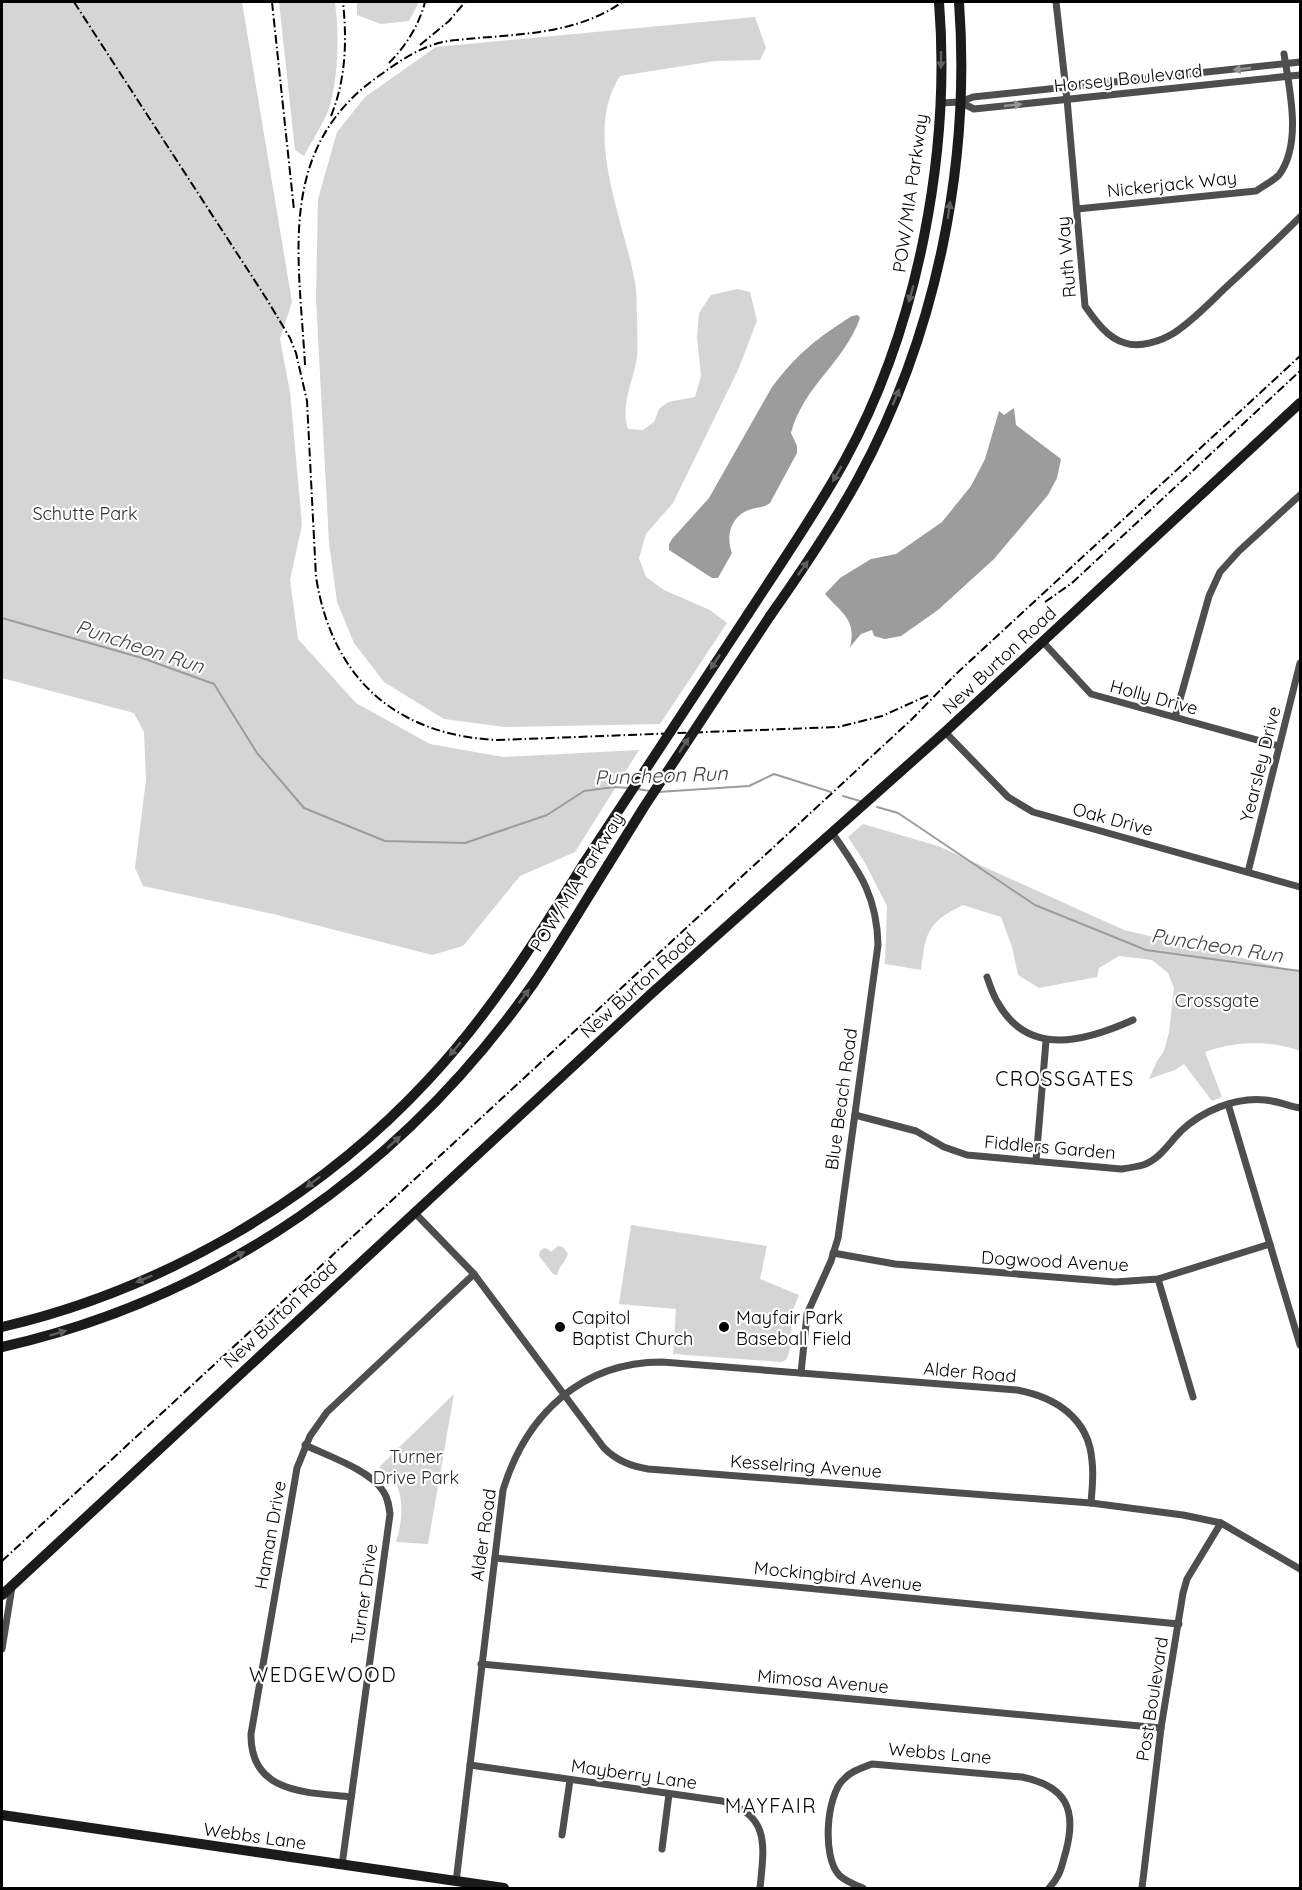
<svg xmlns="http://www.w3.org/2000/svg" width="1302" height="1890" font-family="Quicksand,sans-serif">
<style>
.green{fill:#d5d5d5}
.water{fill:#9c9c9c}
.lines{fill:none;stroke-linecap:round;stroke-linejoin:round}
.stream{stroke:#9c9c9c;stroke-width:2}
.street{stroke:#4e4e4e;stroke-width:7}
.secondary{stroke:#1b1b1b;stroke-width:10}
.rail{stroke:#000;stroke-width:2;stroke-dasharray:9 3 1.5 3;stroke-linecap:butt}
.secondary-bridge{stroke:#1b1b1b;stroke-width:10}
.oneway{fill:#5f5f5f}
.oneway2{fill:#959595}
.poi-dot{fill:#000;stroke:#fff;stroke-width:2}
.labels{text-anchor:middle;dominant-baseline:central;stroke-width:4.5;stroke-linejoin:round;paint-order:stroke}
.street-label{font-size:18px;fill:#000;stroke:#fff}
.park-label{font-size:18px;fill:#2c2c2c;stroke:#fff}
.poi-label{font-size:18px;fill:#000;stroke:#fff;text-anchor:start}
.water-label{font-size:20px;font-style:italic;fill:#3d3d3d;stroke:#fff}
.neighbourhood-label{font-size:20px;letter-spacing:1.5px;fill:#000;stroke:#fff}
</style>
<rect width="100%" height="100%" fill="#fff"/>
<g class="green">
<polygon points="2,2 242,2 292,302 280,339 290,392 302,525 290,580 298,639 356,703 430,744 503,757 639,750 575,852 520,876 463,946 432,955 273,914 143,886 135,868 146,780 144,732 134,713 2,678"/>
<path d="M 279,2 L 335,2 C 339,35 339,72 330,105 C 325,122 312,140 304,156 L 295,150 Z"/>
<polygon points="357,2 419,2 409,21 381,24 357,15"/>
<path d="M 755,17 L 766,48 L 760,60 L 715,61 L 620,76 C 581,136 627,225 636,289 C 637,298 636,307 637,316 C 637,330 638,344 637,358 C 633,382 620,405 628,429 L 643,430 L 654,422 L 659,409 L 668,402 L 695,397 L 701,376 L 697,337 L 699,313 L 711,295 L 737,289 L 750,292 L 757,321 L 738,370 L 673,503 L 646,534 L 639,558 L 646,577 L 664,590 L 710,610 L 727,623 L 660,724 L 505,727 L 444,719 L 384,682 L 354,643 L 337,602 L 329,543 L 316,299 L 318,199 L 337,132 L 365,97 L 436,47 Z"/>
<path d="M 863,824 L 938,846 L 1124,930 L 1300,972 L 1300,1051 C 1270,1040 1235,1041 1205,1052 L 1222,1097 L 1212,1101 L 1184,1064 L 1175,1070 L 1149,1079 L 1157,1061 L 1164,1051 L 1169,1032 L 1174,988 L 1168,973 L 1152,960 L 1119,956 L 1099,968 L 1097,977 L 1039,988 L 1018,975 L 1012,947 L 1001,917 L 963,905 C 927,923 926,931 921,970 L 885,964 L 887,906 L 865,863 L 848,837 Z"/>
<polygon points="631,1225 767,1246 760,1279 799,1295 792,1312 791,1346 787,1359 782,1362 673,1354 676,1309 619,1304"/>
<path d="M 558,1246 L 563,1247 L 568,1254 C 565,1262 558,1268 557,1275 L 553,1274 L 539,1256 L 540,1251 L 544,1248 L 548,1249 L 551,1252 Z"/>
<path d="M 454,1394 L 428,1544 L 396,1542 C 402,1524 405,1497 394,1480 C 391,1475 384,1471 379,1467 Z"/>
</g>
<g class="water">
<path d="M 858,315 L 860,318 C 844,363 804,385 791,433 L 797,446 L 797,453 L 770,503 C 763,508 760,507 752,509 C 732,514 725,535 732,553 L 718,578 L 712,578 L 669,550 L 669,544 L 672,539 L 709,498 L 772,387 C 797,354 817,338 852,316 Z"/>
<path d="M 1014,408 L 1016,425 L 1061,459 L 1057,478 L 1048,495 L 994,559 L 938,610 L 901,636 L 885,639 L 874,636 L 872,630 L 861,634 L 850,647 C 857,619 841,613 825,594 L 840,578 L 871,559 L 896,554 L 942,522 L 971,486 L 985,459 L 999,411 L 1004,415 Z"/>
</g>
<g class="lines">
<g class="stream">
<polyline points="2,618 142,658 214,684 257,753 304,808 385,841 465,843 547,815 584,791 614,787 629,788"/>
<polyline points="637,789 650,791"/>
<polyline points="658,792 749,786 774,774 831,792"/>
<polyline points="843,796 860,801"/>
<polyline points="877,807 898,813 1035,905 1146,950 1300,971"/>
</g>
<g class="street">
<path d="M 1056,2 L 1067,99 L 1085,306 C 1095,320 1107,338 1125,343 C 1140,348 1161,341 1174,333 C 1191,322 1208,305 1223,290 C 1249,266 1275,242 1300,217"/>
<polyline points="960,102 974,109 1300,75"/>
<polyline points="940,103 960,102 973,97 1300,62"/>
<path d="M 1077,209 L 1256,191 C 1263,186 1273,181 1279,175 C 1302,144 1290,91 1284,54"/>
<polyline points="1043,642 1091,694 1279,746"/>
<polyline points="1175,717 1209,596 1220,572 1239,551 1300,495"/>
<polyline points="945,732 1008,797 1033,812 1300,887"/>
<polyline points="1248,872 1300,663"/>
<path d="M 987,977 C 990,986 993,995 998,1003 C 1029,1058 1086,1041 1133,1020"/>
<polyline points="1228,1104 1300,1345"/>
<path d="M 855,1115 L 916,1131 L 944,1147 L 967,1155 L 1121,1169 C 1128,1168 1136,1167 1143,1165 C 1160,1159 1169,1143 1181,1131 C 1202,1111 1235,1097 1265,1100 C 1277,1101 1289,1106 1300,1108"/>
<polyline points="1036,1161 1046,1041"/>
<path d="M 414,1212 L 474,1274 L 604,1448 C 617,1461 631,1466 648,1469 L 1091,1503 L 1183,1515 L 1221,1523 L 1300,1569"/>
<polyline points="833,1253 895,1264 1115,1282 1158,1279 1270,1244"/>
<polyline points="1158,1279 1193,1397"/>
<path d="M 801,1373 L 807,1314 L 831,1261 L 838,1238 L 878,945 C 877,896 860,873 833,834"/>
<path d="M 305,1445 C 328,1456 370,1470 383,1491 C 388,1498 389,1506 390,1514 L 342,1865"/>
<polyline points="495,1558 1179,1624"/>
<polyline points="2,1649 12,1587"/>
<polyline points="481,1664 1161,1728"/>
<path d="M 470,1765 L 722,1801 C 771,1815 764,1847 760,1888"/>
<path d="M 351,1797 C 307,1792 250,1794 251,1734 L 297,1468 L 310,1436 L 327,1412 L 474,1274"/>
<polyline points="562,1835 570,1780"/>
<polyline points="662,1849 669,1794"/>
<path d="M 456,1882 L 503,1490 C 526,1415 581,1362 662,1362 L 1017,1390 C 1055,1397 1089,1418 1092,1461 C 1094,1475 1092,1489 1091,1503"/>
<path d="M 863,1888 C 855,1885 845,1881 839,1875 C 822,1857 826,1795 844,1779 C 851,1771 862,1768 872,1764 L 1022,1777 C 1066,1786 1077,1809 1066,1851 C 1061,1868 1061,1875 1049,1888"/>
<polyline points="1142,1888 1161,1728 1183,1593 1187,1579 1221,1523"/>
</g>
<g class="secondary">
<path d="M 748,614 C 781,563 816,513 845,460 C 918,327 951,152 939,2"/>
<path d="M 770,616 C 801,572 832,527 858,479 C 936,335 971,165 959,2"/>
<path d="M 2,1327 C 161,1290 316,1201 428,1080 C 489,1015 537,939 584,863"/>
<path d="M 2,1347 C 220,1298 405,1166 533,984 C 559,946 583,905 608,865"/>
<polyline points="2,1595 652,993 945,732 1300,403"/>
<polyline points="2,1815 504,1888"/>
</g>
<g class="rail">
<path d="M 74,2 L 266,298 L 290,338 L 296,353 L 307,401 L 316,577 C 332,678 395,735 497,740 L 838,727 L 882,716 L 931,694"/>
<polyline points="272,2 294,210"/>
<polyline points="420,45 449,21 465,2"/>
<path d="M 389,63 C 406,46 419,25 425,2"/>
<path d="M 331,116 C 346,79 347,41 343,2"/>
<path d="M 305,365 C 299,254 275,146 383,73 C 405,57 429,42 456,40 C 512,34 575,36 622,2"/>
<polyline points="1045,602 1072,583 1300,371"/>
<polyline points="2,1561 911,720 956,674 1300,356"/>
</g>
<g class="secondary-bridge">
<polyline points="584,863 748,614"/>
<polyline points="608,865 644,807 770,616"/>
</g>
</g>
<defs><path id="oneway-solid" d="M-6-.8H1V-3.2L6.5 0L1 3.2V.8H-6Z" transform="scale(1.5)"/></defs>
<g class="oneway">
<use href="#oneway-solid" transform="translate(941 60) rotate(90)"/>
<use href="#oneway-solid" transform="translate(949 210) rotate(-82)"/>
<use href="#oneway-solid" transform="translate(911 294) rotate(106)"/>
<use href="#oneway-solid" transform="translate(896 397) rotate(-67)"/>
<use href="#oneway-solid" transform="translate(837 474) rotate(120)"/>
<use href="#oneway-solid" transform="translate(803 568) rotate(-55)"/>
<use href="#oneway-solid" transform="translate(715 662) rotate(124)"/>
<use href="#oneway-solid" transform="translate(684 745) rotate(-57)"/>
<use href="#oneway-solid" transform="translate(524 996) rotate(-53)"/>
<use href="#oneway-solid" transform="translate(455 1049) rotate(130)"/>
<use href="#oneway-solid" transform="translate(394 1142) rotate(-42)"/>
<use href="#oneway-solid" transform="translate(313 1182) rotate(143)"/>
<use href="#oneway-solid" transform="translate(237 1256) rotate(-30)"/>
<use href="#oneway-solid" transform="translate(144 1279) rotate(157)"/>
<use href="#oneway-solid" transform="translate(58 1333) rotate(-17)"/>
</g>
<g class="oneway2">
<use href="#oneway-solid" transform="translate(1242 69) rotate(174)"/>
<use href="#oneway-solid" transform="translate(1013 105) rotate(-6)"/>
</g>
<g class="poi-dot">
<circle cx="560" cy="1327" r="6"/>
<circle cx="724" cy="1327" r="6"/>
</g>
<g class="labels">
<g class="street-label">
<text transform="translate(1128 78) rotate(-6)">Horsey Boulevard</text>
<text transform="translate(1172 184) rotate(-6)">Nickerjack Way</text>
<text transform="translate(910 193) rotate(-82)">POW/MIA Parkway</text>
<text transform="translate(1066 257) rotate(-95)">Ruth Way</text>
<text transform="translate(999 660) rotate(-43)">New Burton Road</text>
<text transform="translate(1154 697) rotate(15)">Holly Drive</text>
<text transform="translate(1260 764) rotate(-76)">Yearsley Drive</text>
<text transform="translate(1113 819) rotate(15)">Oak Drive</text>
<text transform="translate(577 882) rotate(-58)">POW/MIA Parkway</text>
<text transform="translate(638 985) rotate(-42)">New Burton Road</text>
<text transform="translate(841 1099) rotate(-82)">Blue Beach Road</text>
<text transform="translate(1050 1147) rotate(5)">Fiddlers Garden</text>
<text transform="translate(1055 1261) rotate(3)">Dogwood Avenue</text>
<text transform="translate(280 1314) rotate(-43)">New Burton Road</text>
<text transform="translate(970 1372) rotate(5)">Alder Road</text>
<text transform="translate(806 1466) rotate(4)">Kesselring Avenue</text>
<text transform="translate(270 1535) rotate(-80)">Haman Drive</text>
<text transform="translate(483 1535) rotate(-82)">Alder Road</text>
<text transform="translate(838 1576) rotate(6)">Mockingbird Avenue</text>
<text transform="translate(364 1594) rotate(-82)">Turner Drive</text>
<text transform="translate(823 1681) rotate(5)">Mimosa Avenue</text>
<text transform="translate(1152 1699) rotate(-81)">Post Boulevard</text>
<text transform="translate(940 1753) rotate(5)">Webbs Lane</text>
<text transform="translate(634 1774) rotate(8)">Mayberry Lane</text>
<text transform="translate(255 1836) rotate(8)">Webbs Lane</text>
</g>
<g class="park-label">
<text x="85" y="513">Schutte Park</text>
<text x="1217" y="1000">Crossgate</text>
<text x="416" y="1456">Turner<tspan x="416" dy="21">Drive Park</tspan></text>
</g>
<g class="poi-label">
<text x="572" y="1317">Capitol<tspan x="572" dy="21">Baptist Church</tspan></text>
<text x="736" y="1317">Mayfair Park<tspan x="736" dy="21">Baseball Field</tspan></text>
</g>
<g class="water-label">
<text transform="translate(140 646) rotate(18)">Puncheon Run</text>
<text transform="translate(661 775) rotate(-2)">Puncheon Run</text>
<text transform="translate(1217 945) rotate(9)">Puncheon Run</text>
</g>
<g class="neighbourhood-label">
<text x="1065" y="1078">CROSSGATES</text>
<text x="323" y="1674">WEDGEWOOD</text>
<text x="771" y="1805">MAYFAIR</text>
</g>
</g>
<rect width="1302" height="1890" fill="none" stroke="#000000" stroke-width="6"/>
</svg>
